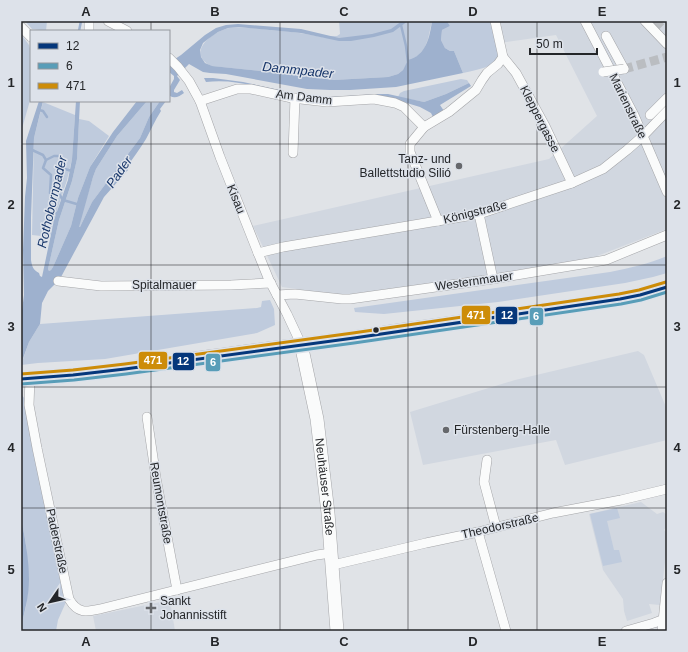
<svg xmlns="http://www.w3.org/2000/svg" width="688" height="652" font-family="Helvetica,sans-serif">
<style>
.built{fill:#d1d7e0}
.green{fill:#bfcbdd}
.water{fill:#9eb1ce}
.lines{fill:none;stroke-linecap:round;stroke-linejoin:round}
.stream{stroke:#9eb1ce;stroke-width:2.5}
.street-tunnel{stroke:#babdc1;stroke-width:9;stroke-dasharray:9 4.5;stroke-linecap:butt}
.street-casing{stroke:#a4a5a8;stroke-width:10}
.secondary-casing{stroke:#a4a5a8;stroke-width:14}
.street{stroke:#fafbfb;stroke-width:9}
.secondary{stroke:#fafbfb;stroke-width:13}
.street-bridge-casing{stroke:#a4a5a8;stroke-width:10;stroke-linecap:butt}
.street-bridge{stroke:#fafbfb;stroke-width:9}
.bus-1-casing{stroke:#dde2ea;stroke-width:6}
.bus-2-casing{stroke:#dde2ea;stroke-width:6}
.bus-3-casing{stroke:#dde2ea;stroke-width:6}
.bus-1{stroke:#05377b;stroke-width:3}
.bus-2{stroke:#589db8;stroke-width:3}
.bus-3{stroke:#cd8c08;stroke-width:3}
.grid{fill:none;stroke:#242629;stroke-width:1;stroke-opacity:0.55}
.poi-dot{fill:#66686c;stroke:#dde2ea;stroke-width:1.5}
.bus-dot{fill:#242629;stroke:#dde2ea;stroke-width:1.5}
.labels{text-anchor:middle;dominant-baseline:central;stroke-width:3;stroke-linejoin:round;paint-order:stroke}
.street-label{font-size:12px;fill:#242629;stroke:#dde2ea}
.poi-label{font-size:12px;fill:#242629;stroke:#dde2ea;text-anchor:start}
.water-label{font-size:13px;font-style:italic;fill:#17366a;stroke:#dde2ea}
.line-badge{stroke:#dde2ea;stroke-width:1.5}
.badge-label{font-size:11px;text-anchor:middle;font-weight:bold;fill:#fff}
.neatline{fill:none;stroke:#242629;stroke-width:1.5}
.grid-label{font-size:13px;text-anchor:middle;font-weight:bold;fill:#242629}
</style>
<rect width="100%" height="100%" fill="#e0e3e7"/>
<g class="built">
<polygon points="497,21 667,21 667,229 592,258 485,276 343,295 332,294 282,287 253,226 549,159 597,116 556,35 500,43"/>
<polygon points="638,351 644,355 666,407 667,440 565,465 556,440 423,465 410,412 515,380"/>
<polygon points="641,502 657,514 663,512 667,515 667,526 664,530 667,533 667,545 660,605 649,604 652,613 627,621 624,611 623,599 603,570 589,514"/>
<polygon points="170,600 175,631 96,631 93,616"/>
</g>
<g class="green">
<polygon points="25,21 47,21 46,31 32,29"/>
<path d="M 339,21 L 432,21 L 428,39 L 425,47 L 419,55 L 413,59 L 406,65 L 403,70 L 398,74 L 388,77 L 334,80 L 261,71 L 211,66 C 186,53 211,32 229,28 C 240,26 251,28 262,29 C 275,31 287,31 299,33 C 308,34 317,36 326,38 L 331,36 L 337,36 L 340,34 Z"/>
<path d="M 447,21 L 492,21 C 495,33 505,58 491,65 C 482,69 472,71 463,73 L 454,51 L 450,51 L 445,48 L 441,40 L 442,30 L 450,26 Z"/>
<polygon points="21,34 29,45 31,52 31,97 21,132"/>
<polygon points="461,79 467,80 469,83 446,94 424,102 398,97 400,93 404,91"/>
<polygon points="147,101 160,101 149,117 140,138 92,202 80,227 78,227 93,177 96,169 117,136"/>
<polygon points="43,102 75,115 72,159 67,180 54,220 50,237 32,235 34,138"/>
<polygon points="79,119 89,121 109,136 90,167 78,198 71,226 53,267 51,270 49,271 48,269 59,220 72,181 77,159"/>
<path d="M 667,256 L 667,273 L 653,277 L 625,283 L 498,302 L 384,314 L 355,312 L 354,308 L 610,272 C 629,268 649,264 667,256 Z"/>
<polygon points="270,300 274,309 275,325 257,333 105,359 38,363 21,365 29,342 40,324 257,308 261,307 262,301"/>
<polygon points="21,394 25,399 66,602 58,620 56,631 21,631 21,626 26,607 29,581 26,544 21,518"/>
<polygon points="617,508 620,518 607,521 614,550 619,550 622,562 603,566 590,514"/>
</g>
<g class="water">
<path d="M 402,21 L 408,21 L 393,32 L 374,37 L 351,41 L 339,41 L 301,33 L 239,27 L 228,28 L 218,32 L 208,39 L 203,43 L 200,50 L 201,57 L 205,63 L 212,66 L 261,71 L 334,80 L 388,77 L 398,74 L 403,70 L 408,60 C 426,56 430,36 432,21 L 447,21 L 450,26 L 442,30 L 441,40 L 445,48 L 450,51 L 454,51 L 463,73 L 396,87 L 350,90 L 330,90 L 307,89 L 226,74 L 210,73 L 203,72 L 189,64 L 177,76 L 180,80 L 174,90 L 174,92 L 177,93 L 182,90 L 184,93 C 180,96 175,99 170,96 L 169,98 L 169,88 L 174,79 L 174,76 L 169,72 L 169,63 L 181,55 L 205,35 L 216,28 L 226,25 L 238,24 L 301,29 L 339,38 L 372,34 L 391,29 Z"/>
<path d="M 204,78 L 213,78 L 243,82 L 284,91 L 300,95 L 323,97 L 323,99 C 315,98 306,98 298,96 C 268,90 237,78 206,82 Z"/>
<polygon points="469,83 471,86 440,105 444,111 433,117 431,113 420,107 387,97 378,96 331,99 331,97 378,94 388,94 424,102 446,94"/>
<path d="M 39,101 L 43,101 L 34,138 L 31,217 L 31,260 C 32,266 33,270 39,273 L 40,276 L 42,277 L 54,220 L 68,180 L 72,159 L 76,101 L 80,101 L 77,159 L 72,181 L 59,220 L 48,269 L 49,271 L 51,270 L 53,267 L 71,226 L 78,198 L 90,167 L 113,132 L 137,101 L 147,101 L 117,136 L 96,169 L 93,177 L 79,227 L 80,227 L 92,202 L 140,138 L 149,117 L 160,101 L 166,101 L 160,109 L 161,111 C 155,120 151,130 146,139 C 140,149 133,158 126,168 L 128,170 L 104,197 L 61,277 L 59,277 L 56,283 L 48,291 L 42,303 L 40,324 L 29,342 L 21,364 L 21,318 L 24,295 L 23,250 L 25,197 L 27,178 L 26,141 Z"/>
<path d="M 21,518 C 25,538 29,559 29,580 C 29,595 25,611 21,626 Z"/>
</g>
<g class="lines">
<g class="stream">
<polyline points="401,25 406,46 408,62"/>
<polyline points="79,31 81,21"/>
<polyline points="39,110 43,111 47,117"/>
<polyline points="30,149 43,155 46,160 43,168 51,175 50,193 59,194 63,200 80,205"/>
<polyline points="46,160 54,156 59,156"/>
<polyline points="65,169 72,171"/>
<polyline points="47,214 58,213"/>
</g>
<g class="street-tunnel">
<polyline points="656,26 661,21"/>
<polyline points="624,69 667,57"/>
</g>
<defs>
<g id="street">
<polyline points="108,21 127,31"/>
<polyline points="495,21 503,57 516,73 545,126 572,183"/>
<polyline points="585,21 634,115 667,192"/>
<polyline points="645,21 667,44"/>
<polyline points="21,27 31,37"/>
<polyline points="89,31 89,21"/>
<polyline points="606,36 624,69"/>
<polyline points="169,58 178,67 189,81 200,101 220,157 258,253 269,280 287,314 301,344"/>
<polyline points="200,101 237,89 251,89 292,98 327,102 374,99 395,103 404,107 424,127"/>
<polyline points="650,115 667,98"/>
<polyline points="293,153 295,98"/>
<polyline points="479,214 493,279"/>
<polyline points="438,221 410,152 410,144 424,127 449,112 476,90 482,80 487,73 498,64 503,57"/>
<polyline points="258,253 283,247 479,214 572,183 603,169 627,150 643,136 667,111"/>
<polyline points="58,281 101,286 231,285 271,283"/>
<polyline points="277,295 295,294 342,299 350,299 493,279 606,260 667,235"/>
<path d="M 30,378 L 29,405 L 37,448 L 69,599 C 78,614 86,612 100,609 L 317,555 L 331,553"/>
<polyline points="147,417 156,478 177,590"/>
<polyline points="487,460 484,482 496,527"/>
<polyline points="478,532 506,631"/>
<polyline points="333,565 426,543 478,532 553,513 621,500 667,489"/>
<polyline points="626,631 654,623 667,618"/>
<polyline points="662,631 667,583"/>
</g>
<g id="secondary">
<path id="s1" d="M 301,344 L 317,419 L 328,513 L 337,631"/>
<path d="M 21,379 C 91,376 160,363 229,354 C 285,346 340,341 395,331 L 620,299 L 640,295 L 667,287"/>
</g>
</defs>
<use href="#street" class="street-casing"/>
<use href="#secondary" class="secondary-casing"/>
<use href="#street" class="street"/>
<use href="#secondary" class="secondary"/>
<defs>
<polyline id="street-bridge" points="603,72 624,69"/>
</defs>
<use href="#street-bridge" class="street-bridge-casing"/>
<use href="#street-bridge" class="street-bridge"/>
<defs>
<polyline id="bus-1" points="21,379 73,375 125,369 354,338 620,299 640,295 667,287"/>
<polyline id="bus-2" points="21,384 74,380 126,374 354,343 621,304 641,300 667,292"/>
<polyline id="bus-3" points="21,374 73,370 125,364 353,333 619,294 639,290 666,282"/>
</defs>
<use href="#bus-1" class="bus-1-casing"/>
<use href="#bus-2" class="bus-2-casing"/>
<use href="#bus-3" class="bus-3-casing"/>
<use href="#bus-1" class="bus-1"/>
<use href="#bus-2" class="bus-2"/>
<use href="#bus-3" class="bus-3"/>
</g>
<path class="grid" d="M 151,21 L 151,31M 280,21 L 280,631M 408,21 L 408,631M 537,21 L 537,631M 151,101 L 151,631M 21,144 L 667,144M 21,265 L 667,265M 21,387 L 667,387M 21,508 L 667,508"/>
<g class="poi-dot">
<circle cx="459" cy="166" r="4"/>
<circle cx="446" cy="430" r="4"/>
<path d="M149 602h4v4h4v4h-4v4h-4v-4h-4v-4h4z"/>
</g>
<circle class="bus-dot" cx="376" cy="330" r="3.5"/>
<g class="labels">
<g class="street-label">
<text transform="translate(304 97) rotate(7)">Am Damm</text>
<text transform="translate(628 106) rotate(64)">Marienstraße</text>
<text transform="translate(540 119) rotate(63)">Kleppergasse</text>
<text transform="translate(236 199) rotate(68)">Kisau</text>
<text transform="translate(475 212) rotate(-14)">Königstraße</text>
<text transform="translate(474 281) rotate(-8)">Westernmauer</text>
<text x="164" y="285">Spitalmauer</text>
<text stroke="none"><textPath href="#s1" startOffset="145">Neuhäuser Straße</textPath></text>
<text transform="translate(161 503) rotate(80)">Reumontstraße</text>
<text transform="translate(500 526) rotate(-13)">Theodorstraße</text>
<text transform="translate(57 541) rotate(78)">Paderstraße</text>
</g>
<g class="poi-label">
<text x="451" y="159" text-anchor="end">Tanz- und<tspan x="451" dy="14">Ballettstudio Silió</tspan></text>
<text x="454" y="430">Fürstenberg-Halle</text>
<text x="160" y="601">Sankt<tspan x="160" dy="14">Johannisstift</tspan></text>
</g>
<g class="water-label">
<text transform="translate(298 70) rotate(6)">Dammpader</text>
<text transform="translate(119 172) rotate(-55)">Pader</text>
<text transform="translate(52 202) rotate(-77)">Rothobornpader</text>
</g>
</g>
<g class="line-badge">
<rect x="461" y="305" width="30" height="20" rx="4" fill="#cd8c08"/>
<rect x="495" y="306" width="23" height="19" rx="4" fill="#05377b"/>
<rect x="529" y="307" width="15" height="19" rx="4" fill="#589db8"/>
<rect x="138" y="351" width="30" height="19" rx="4" fill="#cd8c08"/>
<rect x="172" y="352" width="23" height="19" rx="4" fill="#05377b"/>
<rect x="205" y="353" width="16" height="19" rx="4" fill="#589db8"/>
</g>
<g class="badge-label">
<text x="476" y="319">471</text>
<text x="507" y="319">12</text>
<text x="536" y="320">6</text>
<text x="153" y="364">471</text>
<text x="183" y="365">12</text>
<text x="213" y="366">6</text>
</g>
<rect width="688" height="652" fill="none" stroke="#dde2ea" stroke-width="44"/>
<rect x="30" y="30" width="140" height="72" fill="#dde2ea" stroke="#93979d"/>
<rect x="38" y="43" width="20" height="6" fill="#05377b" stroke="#93979d"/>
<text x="66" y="50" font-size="12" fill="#242629">12</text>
<rect x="38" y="63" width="20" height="6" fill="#589db8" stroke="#93979d"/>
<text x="66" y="70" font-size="12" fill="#242629">6</text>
<rect x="38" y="83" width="20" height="6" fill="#cd8c08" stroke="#93979d"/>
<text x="66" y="90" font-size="12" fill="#242629">471</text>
<g transform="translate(50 602) rotate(236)" stroke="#dde2ea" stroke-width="3" paint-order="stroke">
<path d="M0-3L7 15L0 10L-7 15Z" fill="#242629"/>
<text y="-6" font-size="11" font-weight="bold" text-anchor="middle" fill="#242629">N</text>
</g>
<path d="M530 48v6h67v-6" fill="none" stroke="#242629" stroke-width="2"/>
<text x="536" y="48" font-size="12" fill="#242629" stroke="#dde2ea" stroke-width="3" paint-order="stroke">50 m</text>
<rect x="22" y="22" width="644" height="608" class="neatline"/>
<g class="grid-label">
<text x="86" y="16">A</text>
<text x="215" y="16">B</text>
<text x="344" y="16">C</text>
<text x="473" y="16">D</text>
<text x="602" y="16">E</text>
<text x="11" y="87">1</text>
<text x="677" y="87">1</text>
<text x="11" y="209">2</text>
<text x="677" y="209">2</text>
<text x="11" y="331">3</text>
<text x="677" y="331">3</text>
<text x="11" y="452">4</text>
<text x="677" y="452">4</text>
<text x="11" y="574">5</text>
<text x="677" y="574">5</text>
<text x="86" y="646">A</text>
<text x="215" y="646">B</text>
<text x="344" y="646">C</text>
<text x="473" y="646">D</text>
<text x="602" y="646">E</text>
</g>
</svg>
